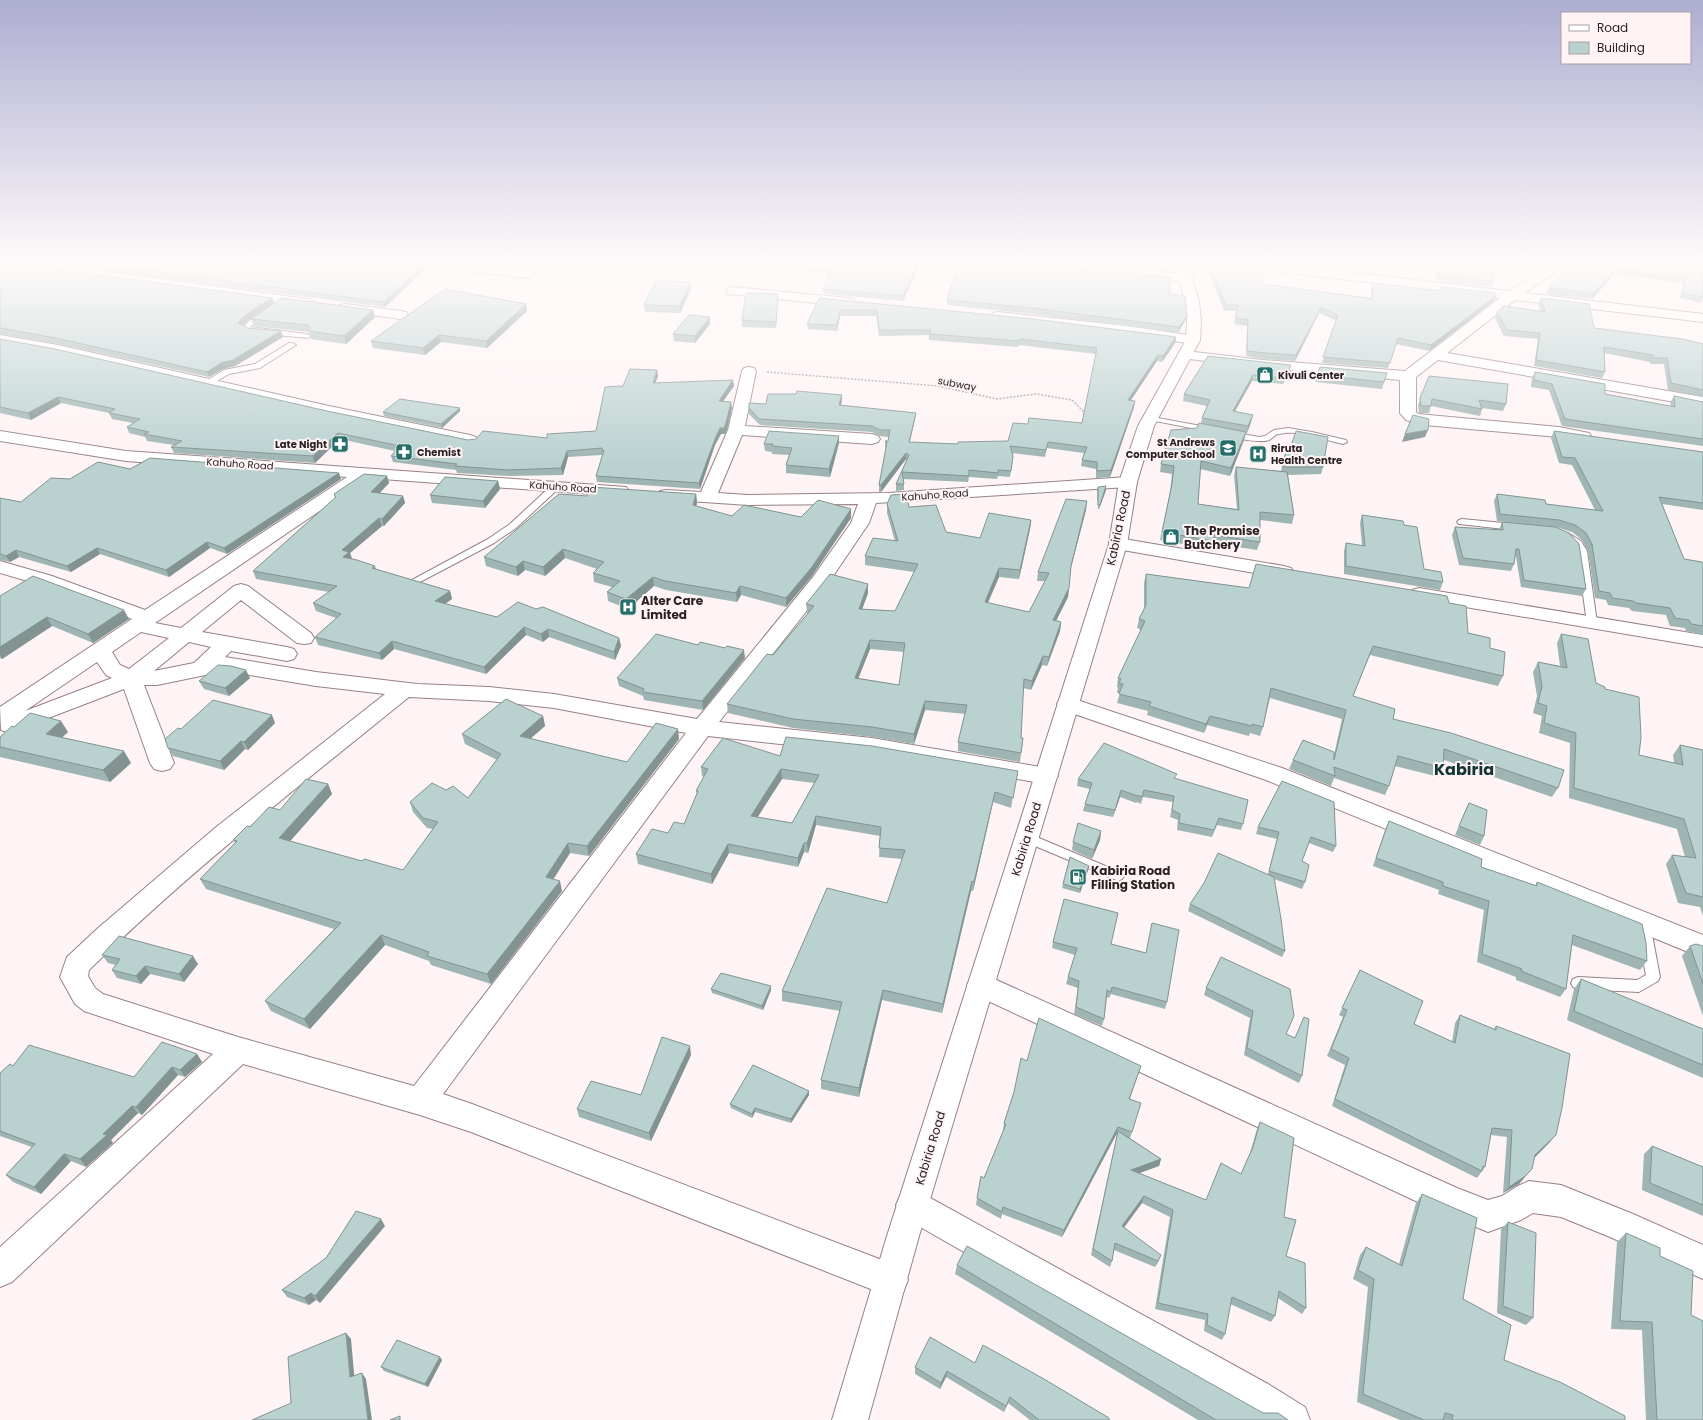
<svg xmlns="http://www.w3.org/2000/svg" width="1703" height="1420" font-family="Poppins,sans-serif">
<style>
.lines{fill:none;stroke-linecap:round;stroke-linejoin:round}
.lane-casing{stroke:#988184;stroke-width:2}
.street-casing{stroke:#988184;stroke-width:2}
.secondary-casing{stroke:#988184;stroke-width:2}
.path{stroke:#a49a9c;stroke-width:1.5;stroke-dasharray:2 1.5;stroke-linecap:butt}
.lane{fill:#fff;fill-rule:evenodd}
.street{fill:#fff;fill-rule:evenodd}
.secondary{fill:#fff;fill-rule:evenodd}
.wall{fill:#9fb5b3;fill-rule:evenodd}
.shaded-wall{fill:#829392}
.building{fill:#b9d2d0;stroke:#829392;fill-rule:evenodd}
.labels{text-anchor:middle;dominant-baseline:central;stroke-width:4;stroke-linejoin:round;paint-order:stroke}
.far-poi-label{font-size:10px;font-weight:bold;fill:#2a2122;stroke:#fef3f5;text-anchor:start}
.far-street-label{font-size:10px;fill:#2a2122;stroke:#fef3f5}
.street-label{font-size:12px;fill:#2a2122;stroke:#fef3f5}
.poi-label{font-size:12px;font-weight:bold;fill:#2a2122;stroke:#fef3f5;text-anchor:start}
.district-label{font-size:16px;font-weight:bold;fill:#133532;stroke:#fef3f5}
</style>
<rect width="100%" height="100%" fill="#fef3f5"/>
<g class="lines">
<defs>
<g id="lane">
<polygon points="264,311 266,312 266,314 250,327 307,334 311,336 307,338 250,332 242,328 248,322"/>
<polygon points="289,343 292,343 296,345 260,368 229,374 210,385 207,385 203,383 224,370 255,364"/>
<polygon points="1147,416 1212,428 1216,430 1212,432 1150,420 1147,420"/>
<path d="M 1288,428 L 1312,432 L 1346,440 L 1347,442 L 1343,444 C 1324,440 1299,429 1279,434 C 1275,434 1273,438 1269,440 C 1262,443 1232,439 1227,434 L 1231,432 L 1259,437 L 1265,436 L 1274,430 Z"/>
<polygon points="555,484 558,485 559,487 558,489 516,528 494,543 420,582 417,583 412,580 488,539 510,524 552,485"/>
<polygon points="1462,519 1514,524 1519,527 1514,530 1459,524 1457,522 1459,520"/>
<polygon points="1568,533 1581,541 1587,551 1597,623 1596,625 1588,625 1587,623 1577,551 1574,545 1563,536"/>
<polygon points="1027,833 1122,873 1124,876 1122,879 1118,881 1114,879 1023,841 1021,838 1023,835"/>
<polygon points="1643,919 1648,920 1650,924 1660,977 1658,981 1639,992 1578,989 1573,987 1571,983 1573,979 1578,977 1637,980 1646,975 1636,924 1638,920"/>
</g>
<g id="street">
<polygon points="32,264 60,264 94,270 308,299 313,300 315,303 313,306 308,307 94,278 38,268 33,267"/>
<polygon points="434,264 475,264 529,270 534,271 535,274 534,277 529,278 440,268 435,267"/>
<polygon points="1021,264 1072,264 1186,274 1191,275 1193,278 1191,281 1186,282 1027,268 1022,267"/>
<polygon points="1240,264 1280,264 1509,291 1552,264 1567,264 1525,293 1703,314 1703,322 1515,300 1447,353 1703,397 1703,407 1438,360 1416,377 1416,412 1418,414 1559,427 1589,433 1591,436 1589,439 1583,441 1559,437 1424,425 1406,420 1400,413 1400,380 1263,368 1181,358 1179,355 1181,352 1186,351 1263,360 1405,371 1500,298 1246,268 1241,267"/>
<polygon points="733,287 848,298 853,299 855,302 853,305 848,306 728,294 726,291 728,288"/>
<polygon points="345,304 401,311 406,312 408,315 406,318 401,319 340,311 338,308 340,305"/>
<polygon points="998,312 1136,327 1193,336 1198,337 1200,340 1198,343 1193,344 1136,335 993,319 991,316 993,313"/>
<polygon points="0,335 58,345 329,406 470,435 476,437 478,440 476,443 470,445 329,416 58,353 0,343"/>
<path d="M 749,367 L 754,368 L 756,371 L 745,426 L 872,434 L 878,436 L 880,439 L 878,442 L 872,444 L 742,435 L 718,493 L 748,495 L 888,493 L 1128,477 L 1134,478 L 1137,482 L 1134,486 L 1128,487 L 876,503 L 869,523 L 827,585 L 719,722 L 872,738 L 1046,768 L 1054,770 L 1058,776 L 1054,782 L 1046,784 L 872,754 L 708,736 L 443,1094 L 472,1104 L 903,1268 L 908,1280 L 903,1292 L 891,1297 L 471,1132 L 420,1115 L 243,1064 L 12,1282 L 0,1287 L 0,1247 L 213,1054 L 84,1011 L 75,1004 L 60,977 L 67,957 L 97,929 L 215,828 L 385,694 L 316,686 L 225,671 L 157,685 L 144,685 L 174,763 L 170,769 L 162,771 L 154,769 L 150,763 L 124,689 L 17,730 L 9,733 L 1,730 L 0,707 L 132,619 L 38,584 L 0,573 L 0,561 L 52,576 L 145,610 L 347,477 L 126,461 L 0,441 L 0,431 L 126,451 L 626,487 L 629,491 L 626,495 L 620,496 L 368,478 L 155,623 L 181,628 L 234,586 L 241,584 L 248,586 L 311,633 L 314,638 L 311,643 L 304,644 L 297,643 L 241,600 L 202,632 L 287,647 L 294,649 L 297,654 L 294,659 L 287,661 L 231,651 L 225,657 L 316,672 L 417,684 L 489,687 L 554,694 L 697,719 L 813,577 L 851,523 L 858,504 L 748,505 L 660,499 L 657,495 L 660,491 L 666,490 L 701,492 L 728,430 L 742,371 L 744,368 ZM 141,632 L 169,638 L 129,669 L 120,665 L 112,652 ZM 189,642 L 211,647 L 194,663 L 154,671 ZM 97,662 L 106,675 L 112,678 L 25,711 ZM 409,697 L 489,701 L 554,708 L 686,733 L 414,1086 L 238,1037 L 103,994 L 95,988 L 88,976 L 89,970 C 189,872 300,785 409,697 Z"/>
<polygon points="1118,538 1284,566 1291,568 1294,572 1291,576 1284,578 1111,548 1109,544 1111,540"/>
<polygon points="1419,588 1703,635 1703,647 1412,598 1409,594 1412,590"/>
<polygon points="1068,697 1282,768 1703,935 1703,958 1266,780 1060,709 1057,704 1060,699"/>
<polygon points="981,973 1457,1188 1488,1200 1502,1196 1518,1186 1529,1181 1561,1185 1633,1214 1703,1245 1703,1279 1610,1237 1561,1217 1533,1213 1521,1220 1488,1232 1437,1211 971,993 967,985 971,977"/>
<polygon points="912,1189 923,1194 1268,1384 1305,1407 1310,1420 1258,1420 901,1216 896,1205 901,1194"/>
</g>
<polygon id="secondary" points="1173,264 1185,264 1193,282 1199,301 1201,321 1200,340 1154,426 1137,482 1127,544 919,1236 868,1420 832,1420 887,1236 1109,544 1119,482 1138,426 1186,340 1187,321 1185,301 1180,282"/>
</defs>
<use href="#lane" class="lane-casing"/>
<use href="#street" class="street-casing"/>
<use href="#secondary" class="secondary-casing"/>
<polyline class="path" points="767,372 938,386 997,399 1036,394 1072,400 1083,411 1084,416"/>
<use href="#lane" class="lane"/>
<use href="#street" class="street"/>
<use href="#secondary" class="secondary"/>
</g>
<g class="wall">
<polygon points="0,264 91,274 272,298 274,303 375,317 346,344 311,339 309,332 254,326 251,319 265,309 247,321 243,325 248,328 283,337 235,366 223,369 209,377 58,344 0,334"/>
<polygon points="69,264 430,264 430,265 385,307 94,269"/>
<polygon points="920,264 903,301 824,294 823,289 830,274 798,270 798,265"/>
<polygon points="1090,264 1169,264 1169,266 1168,271"/>
<polygon points="1205,264 1251,264 1263,284 1371,298 1371,288 1373,283 1439,291 1441,287 1496,296 1494,301 1429,351 1396,344 1388,368 1322,363 1337,321 1319,313 1295,361 1263,359 1246,356 1247,326 1234,324 1237,311 1224,311"/>
<polygon points="1434,264 1543,264 1542,269 1491,264 1494,282 1492,287 1437,281"/>
<polygon points="1570,264 1703,264 1703,298 1701,303 1680,298 1683,283 1614,274 1592,299 1546,294 1549,288"/>
<polygon points="690,282 691,289 680,313 645,312 644,305"/>
<polygon points="1170,294 1187,316 1185,321 1178,333 1033,314 947,305 947,300"/>
<polygon points="819,298 1176,337 1175,343 1162,362 1157,361 1131,400 1134,407 1110,477 1096,478 1096,469 1081,466 1082,460 1084,453 1047,448 1045,457 1012,453 1013,456 1010,477 998,476 997,479 969,477 968,482 903,479 904,484 904,490 896,491 896,484 907,460 906,459 881,492 879,492 879,485 886,448 885,447 885,441 888,441 888,437 880,436 872,432 760,425 749,414 749,408 766,404 842,395 842,401 841,405 916,413 915,419 910,442 958,444 1008,441 1028,424 1082,423 1096,354 1019,345 1018,347 929,340 929,335 879,336 876,316 840,316 837,331 808,329 807,324"/>
<polygon points="1541,298 1594,328 1703,344 1703,397 1668,390 1664,364 1650,364 1650,362 1604,353 1605,372 1602,378 1534,366 1538,339 1504,336 1495,318 1497,312 1540,311 1538,304"/>
<polygon points="778,300 776,328 742,327 742,320"/>
<polygon points="526,304 527,311 487,348 441,342 425,355 373,348 371,341"/>
<polygon points="710,317 710,324 695,343 674,341 673,334"/>
<polygon points="0,339 327,411 468,440 547,438 596,431 623,386 657,370 658,376 655,383 734,386 723,401 732,408 727,430 725,434 721,434 715,445 700,489 597,482 596,476 603,456 602,455 568,457 563,475 509,476 457,473 456,470 393,462 391,456 395,451 340,439 315,463 174,453 171,447 174,445 147,441 145,437 129,433 127,427 133,423 112,419 109,413 61,403 31,420 0,413"/>
<polygon points="1208,356 1291,365 1289,372 1283,384 1252,381 1235,411 1251,422 1247,433 1246,433 1244,440 1230,476 1200,469 1198,504 1237,509 1234,475 1236,467 1281,471 1285,453 1287,446 1323,467 1321,474 1288,475 1294,515 1292,524 1260,520 1260,542 1257,550 1212,543 1211,549 1160,540 1170,492 1172,474 1160,472 1161,464 1197,428 1201,423 1202,418 1207,406 1183,401 1184,394"/>
<polygon points="1535,372 1605,394 1671,406 1670,403 1674,396 1703,402 1703,446 1562,426 1549,390 1531,387 1532,378"/>
<polygon points="1387,373 1382,389 1315,382 1317,375"/>
<polygon points="1429,376 1506,404 1503,411 1482,408 1482,409 1480,416 1431,406 1429,413 1419,413 1418,405"/>
<polygon points="460,408 460,411 442,428 384,416 383,412"/>
<polygon points="1554,431 1703,452 1703,511 1703,510 1662,504 1684,559 1703,564 1703,635 1686,631 1685,628 1670,626 1666,615 1632,611 1629,608 1608,605 1606,600 1595,598 1588,551 1582,540 1572,532 1556,527 1497,521 1494,501 1497,494 1546,504 1595,510 1572,465 1559,463 1551,438"/>
<polygon points="839,436 839,443 830,477 786,473 786,465 789,455 772,454 772,452 765,451 764,444"/>
<polygon points="130,469 341,479 227,554 210,548 169,577 100,554 71,572 19,557 10,562 0,560 0,498 21,502 70,479"/>
<polygon points="387,476 389,483 379,493 403,496 405,503 384,526 382,526 350,553 352,559 375,566 376,569 450,591 452,599 445,604 497,617 536,609 619,638 621,646 615,660 549,637 543,642 526,635 486,674 394,649 382,660 318,645 315,637 336,618 316,611 313,603 329,592 256,579 253,571 335,498 334,494"/>
<polygon points="498,481 500,489 485,508 432,503 430,495"/>
<polygon points="1098,487 1106,490 1099,509 1098,509 1097,490"/>
<polygon points="696,494 697,503 696,506 732,516 801,517 851,518 812,576 786,607 741,595 737,602 666,590 654,586 628,609 608,601 607,592 612,587 594,582 593,573 597,569 565,558 545,576 525,570 518,576 486,566 484,557 587,496"/>
<path d="M 887,504 L 909,507 L 946,532 L 980,538 L 1031,520 L 1030,529 L 1019,579 L 999,577 L 988,603 L 1029,612 L 1045,581 L 1037,581 L 1038,572 L 1086,510 L 1070,571 L 1068,597 L 1056,621 L 1061,622 L 1060,631 L 1047,666 L 1042,665 L 1031,690 L 1023,688 L 1021,738 L 1023,738 L 1020,762 L 958,751 L 958,742 L 965,714 L 925,710 L 914,744 L 872,737 L 793,728 L 728,713 L 727,704 L 773,655 L 808,613 L 807,613 L 806,604 L 868,593 L 862,609 L 895,611 L 914,572 L 865,565 L 865,556 L 895,541 L 887,513 ZM 870,649 L 904,652 L 899,685 L 858,678 Z"/>
<polygon points="1362,515 1404,525 1424,569 1443,582 1440,590 1344,574 1344,551 1346,543 1362,546 1360,523"/>
<polygon points="1502,522 1586,589 1582,596 1521,587 1516,557 1515,557 1514,564 1511,571 1459,565 1452,535 1455,527 1499,530"/>
<polygon points="1146,574 1249,588 1449,603 1468,633 1490,648 1503,676 1498,686 1370,655 1353,696 1393,719 1558,788 1552,797 1444,760 1443,768 1439,777 1395,766 1389,786 1385,795 1334,778 1331,786 1289,769 1293,760 1334,755 1342,719 1270,698 1263,727 1260,736 1250,733 1249,736 1207,725 1204,733 1147,715 1148,711 1117,703 1120,693 1117,693 1118,688 1117,687 1118,678 1141,630 1137,628 1139,619 1144,609 1144,583"/>
<polygon points="0,596 129,619 93,643 52,626 2,659 0,658"/>
<polygon points="1561,634 1596,683 1605,689 1639,755 1674,763 1673,755 1680,745 1703,750 1703,916 1700,907 1678,903 1666,864 1672,855 1685,857 1677,829 1569,798 1570,743 1539,733 1542,716 1533,713 1537,696 1533,672 1538,662 1560,666 1557,643"/>
<polygon points="745,658 703,710 644,700 643,696 619,686 617,678"/>
<polygon points="250,678 229,696 204,689 199,681"/>
<polygon points="543,716 545,726 530,739 627,762 679,739 589,856 570,853 553,880 562,891 491,984 431,965 429,961 385,945 310,1029 271,1011 265,1001 334,929 206,889 200,879 235,843 233,840 250,827 328,784 332,794 290,841 362,861 403,870 433,829 427,828 413,812 410,802 446,790 468,798 497,760 465,744 462,734"/>
<polygon points="275,723 248,750 245,749 224,770 173,756 168,748 181,729"/>
<polygon points="68,732 62,737 131,763 110,782 0,757 0,737"/>
<path d="M 780,756 L 1016,780 L 1011,808 L 993,802 L 973,891 L 971,891 L 942,1013 L 882,1000 L 859,1097 L 821,1089 L 821,1080 L 840,1011 L 782,1001 L 782,991 L 887,903 L 902,859 L 879,857 L 880,836 L 816,825 L 808,853 L 804,852 L 798,867 L 729,853 L 712,884 L 638,864 L 636,854 L 668,833 L 684,824 L 697,794 L 696,791 L 704,777 L 702,776 L 701,767 ZM 782,779 L 814,783 L 792,823 L 757,817 Z"/>
<polygon points="1078,779 1176,779 1243,824 1241,830 1217,825 1212,837 1177,830 1178,820 1170,817 1173,802 1143,797 1141,804 1137,802 1136,803 1120,797 1113,817 1083,811 1085,804 1090,789 1077,786"/>
<polygon points="1282,781 1336,846 1333,852 1309,843 1302,861 1305,882 1302,889 1274,879 1285,951 1282,957 1188,911 1190,904 1268,874 1277,839 1256,834 1258,827"/>
<polygon points="1469,803 1484,836 1480,845 1455,835 1465,811"/>
<polygon points="1389,821 1481,867 1535,886 1537,882 1647,961 1640,970 1572,945 1566,989 1560,997 1516,980 1516,977 1477,962 1484,910 1438,894 1439,890 1373,866 1385,830"/>
<polygon points="1101,831 1100,840 1092,859 1072,850 1073,842"/>
<polygon points="1089,866 1088,870 1080,893 1062,888 1063,884"/>
<polygon points="1152,923 1167,1002 1165,1009 1111,994 1109,998 1107,997 1104,1019 1102,1026 1074,1014 1078,988 1066,984 1068,977 1075,955 1052,948 1053,942 1111,944 1146,953"/>
<polygon points="1690,946 1703,946 1703,1016 1682,956"/>
<polygon points="102,955 198,964 184,982 150,974 141,984 117,978 112,970 116,965 108,963"/>
<polygon points="1221,957 1286,1034 1295,1038 1302,1076 1299,1083 1244,1055 1250,1018 1204,995 1206,988"/>
<polygon points="1360,970 1414,1024 1452,1042 1455,1023 1460,1015 1494,1029 1496,1026 1550,1142 1535,1157 1519,1184 1503,1193 1507,1137 1491,1135 1485,1167 1477,1178 1332,1106 1345,1065 1327,1056 1343,1017 1339,1015"/>
<polygon points="1581,979 1703,1029 1703,1078 1567,1020 1574,989"/>
<polygon points="711,989 771,990 763,1010 712,993"/>
<polygon points="197,1054 202,1062 185,1077 178,1075 142,1115 138,1113 111,1140 113,1143 86,1167 71,1161 41,1194 13,1182 6,1175 32,1147 0,1136 0,1073 13,1066 134,1077"/>
<polygon points="691,1055 651,1141 579,1117 577,1109 641,1095"/>
<polygon points="1027,1061 1141,1066 1130,1099 1132,1132 1130,1138 1161,1159 1159,1166 1138,1173 1206,1200 1241,1174 1250,1153 1257,1129 1260,1122 1284,1217 1286,1256 1306,1308 1302,1314 1278,1298 1275,1316 1271,1322 1230,1304 1225,1334 1222,1340 1204,1331 1205,1320 1155,1309 1170,1217 1142,1203 1124,1227 1159,1261 1155,1267 1114,1250 1112,1261 1110,1267 1091,1255 1117,1135 1116,1135 1062,1237 1002,1214 1001,1219 976,1205 977,1198 984,1178 1004,1130 1003,1130 1004,1123 1014,1092"/>
<polygon points="809,1091 809,1095 791,1123 755,1112 752,1118 731,1108 730,1104"/>
<polygon points="1652,1146 1703,1167 1703,1216 1642,1190 1644,1154"/>
<polygon points="1422,1194 1463,1299 1504,1360 1625,1420 1400,1420 1357,1402 1368,1287 1353,1279 1360,1255 1366,1247 1399,1264 1416,1203"/>
<polygon points="1508,1222 1533,1318 1526,1325 1497,1313 1501,1229"/>
<polygon points="385,1226 320,1303 316,1300 309,1305 287,1297 282,1290 326,1258"/>
<polygon points="1626,1233 1660,1256 1691,1315 1703,1420 1646,1420 1642,1330 1611,1329 1617,1242"/>
<polygon points="957,1265 1263,1413 1288,1420 1198,1420 955,1274"/>
<polygon points="442,1360 428,1387 384,1371 381,1367"/>
<polygon points="975,1363 1109,1420 1030,1420 1008,1403 1004,1412 946,1377 940,1389 915,1374 915,1367"/>
</g>
<g class="shaded-wall">
<polygon points="424,264 430,264 430,265 385,307 384,302"/>
<polygon points="917,264 920,264 903,301 903,296"/>
<polygon points="1616,269 1614,274 1592,299 1594,293"/>
<polygon points="690,282 691,289 680,313 680,306"/>
<polygon points="778,294 778,300 776,328 776,322"/>
<polygon points="1496,296 1494,301 1429,351 1431,345"/>
<polygon points="272,298 274,304 247,321 241,328 238,323 245,315"/>
<polygon points="526,304 527,311 487,348 486,341"/>
<polygon points="1321,308 1319,313 1295,361 1296,355"/>
<polygon points="373,310 375,317 346,344 344,336"/>
<polygon points="840,310 840,316 837,331 837,325"/>
<polygon points="1187,316 1185,321 1178,333 1179,327"/>
<polygon points="710,317 710,324 695,343 695,336"/>
<polygon points="281,331 283,337 235,366 223,369 209,377 207,372 221,363"/>
<polygon points="439,335 441,342 425,355 423,348"/>
<polygon points="1176,337 1175,343 1162,362 1163,356"/>
<polygon points="1158,355 1157,361 1127,406 1128,400"/>
<polygon points="1291,365 1289,372 1283,384 1285,378"/>
<polygon points="657,370 658,376 653,389 653,383"/>
<polygon points="1253,375 1252,381 1231,418 1233,411"/>
<polygon points="733,380 734,386 719,407 719,401"/>
<polygon points="842,395 842,401 839,411 839,405"/>
<polygon points="58,397 61,403 31,420 28,413"/>
<polygon points="1135,401 1134,407 1110,477 1111,470"/>
<polygon points="731,402 732,408 727,430 725,434 721,434 715,445 700,489 699,483 715,439"/>
<polygon points="460,408 460,411 442,428 441,424"/>
<polygon points="916,413 915,419 908,448 909,442"/>
<polygon points="1253,415 1251,422 1247,433 1248,426"/>
<polygon points="1428,430 1425,437 1402,442 1405,434"/>
<polygon points="1246,432 1244,440 1230,476 1231,468"/>
<polygon points="338,433 340,439 315,463 313,456"/>
<polygon points="839,436 839,443 830,477 829,469"/>
<polygon points="567,451 568,457 563,475 561,468"/>
<polygon points="906,453 906,459 881,492 881,485"/>
<polygon points="339,473 341,479 227,554 224,548"/>
<polygon points="387,476 389,483 374,499 371,492"/>
<polygon points="498,481 500,489 485,508 483,501"/>
<polygon points="1106,486 1106,490 1099,509 1100,505"/>
<polygon points="696,494 697,503 694,513 693,505"/>
<polygon points="403,496 405,503 384,526 382,519"/>
<polygon points="1087,501 1086,510 1069,575 1071,566"/>
<polygon points="851,509 851,518 812,576 786,607 786,598"/>
<polygon points="379,518 382,526 350,553 352,559 343,557 342,550"/>
<polygon points="1031,520 1030,529 1019,579 1020,570"/>
<polygon points="207,542 210,548 169,577 166,570"/>
<polygon points="97,548 100,554 71,572 67,566"/>
<polygon points="563,549 565,558 545,576 543,567"/>
<polygon points="16,550 19,557 10,562 6,556"/>
<polygon points="523,561 525,570 518,576 516,567"/>
<polygon points="999,568 999,577 984,611 985,602"/>
<polygon points="653,577 654,586 628,609 626,599"/>
<polygon points="868,584 868,593 859,618 859,609"/>
<polygon points="740,586 741,595 737,602 736,593"/>
<polygon points="1069,588 1068,597 1052,629 1053,620"/>
<polygon points="450,591 452,599 437,609 435,601"/>
<polygon points="124,610 129,619 93,643 88,634"/>
<polygon points="47,617 52,626 2,659 0,655 0,647"/>
<polygon points="1061,622 1060,631 1047,666 1049,657"/>
<polygon points="524,627 526,635 486,674 484,667"/>
<polygon points="548,629 549,637 543,642 541,634"/>
<polygon points="619,638 621,646 615,660 614,652"/>
<polygon points="870,640 870,649 855,687 855,678"/>
<polygon points="392,641 394,649 382,660 379,653"/>
<polygon points="744,650 745,658 703,710 702,701"/>
<polygon points="1043,656 1042,665 1031,690 1032,681"/>
<polygon points="246,670 250,678 229,696 225,688"/>
<polygon points="925,701 925,710 914,744 914,734"/>
<polygon points="272,715 275,723 248,750 244,742"/>
<polygon points="543,716 545,726 522,746 520,736"/>
<polygon points="1210,716 1207,725 1204,733 1206,724"/>
<polygon points="61,721 68,732 53,746 46,734"/>
<polygon points="678,729 679,739 589,856 587,846"/>
<polygon points="241,741 245,749 224,770 220,761"/>
<polygon points="124,751 131,763 110,782 103,770"/>
<polygon points="781,769 782,779 752,826 751,816"/>
<polygon points="328,784 332,794 284,848 279,838"/>
<polygon points="1121,790 1120,797 1113,817 1115,810"/>
<polygon points="995,792 993,802 973,891 974,882"/>
<polygon points="816,816 816,825 808,853 807,843"/>
<polygon points="1101,831 1100,840 1092,859 1094,850"/>
<polygon points="568,843 570,853 548,887 546,877"/>
<polygon points="804,843 804,852 798,867 798,858"/>
<polygon points="728,844 729,853 712,884 711,874"/>
<polygon points="1089,866 1088,870 1080,893 1080,889"/>
<polygon points="560,881 562,891 491,984 487,974"/>
<polygon points="972,881 971,891 942,1013 943,1004"/>
<polygon points="381,935 385,945 310,1029 304,1019"/>
<polygon points="193,956 198,964 184,982 179,974"/>
<polygon points="145,966 150,974 141,984 136,976"/>
<polygon points="771,986 771,990 763,1010 762,1006"/>
<polygon points="883,990 882,1000 859,1097 859,1088"/>
<polygon points="690,1046 691,1055 651,1141 649,1133"/>
<polygon points="197,1054 202,1062 185,1077 180,1070"/>
<polygon points="172,1067 178,1075 142,1115 136,1107"/>
<polygon points="809,1091 809,1095 791,1123 791,1119"/>
<polygon points="132,1106 138,1113 111,1140 113,1143 86,1167 80,1159 103,1134"/>
<polygon points="755,1108 755,1112 752,1118 752,1114"/>
<polygon points="1118,1127 1116,1135 1062,1237 1064,1230"/>
<polygon points="1556,1135 1550,1142 1530,1162 1535,1155"/>
<polygon points="64,1154 71,1161 41,1194 34,1187"/>
<polygon points="1161,1159 1159,1166 1129,1177 1131,1170"/>
<polygon points="1532,1169 1519,1184 1503,1193 1509,1187"/>
<polygon points="1144,1196 1142,1203 1120,1233 1122,1226"/>
<polygon points="381,1219 385,1226 320,1303 315,1296"/>
<polygon points="311,1293 316,1300 309,1305 304,1298"/>
<polygon points="346,1333 351,1339 355,1384 350,1377"/>
<polygon points="440,1357 442,1360 428,1387 425,1384"/>
<polygon points="947,1371 946,1377 940,1389 941,1383"/>
<polygon points="362,1373 366,1379 372,1420 368,1420"/>
<polygon points="1010,1397 1008,1403 1004,1412 1006,1406"/>
</g>
<g class="building">
<polygon points="0,264 36,264 91,274 272,298 245,315 238,323 248,328 281,331 233,360 221,363 207,372 56,338 0,328"/>
<polygon points="99,264 424,264 384,302"/>
<polygon points="798,264 917,264 903,296 823,289 832,269 798,265"/>
<polygon points="959,264 1027,264 1170,277 1170,294 1185,296 1187,316 1179,327 1034,308 947,300"/>
<polygon points="1150,264 1169,264 1169,266"/>
<polygon points="1208,264 1251,264 1263,266 1263,284 1373,299 1373,283 1441,291 1441,287 1496,293 1496,296 1431,345 1398,338 1390,363 1323,357 1338,315 1321,308 1296,355 1265,353 1247,351 1248,320 1235,318 1239,305 1226,305"/>
<polygon points="1437,264 1491,264 1494,282 1439,275"/>
<polygon points="1570,264 1703,264 1703,297 1682,293 1686,278 1616,269 1594,293 1549,288"/>
<polygon points="656,281 690,282 680,306 644,305"/>
<polygon points="445,289 526,304 486,341 439,335 423,348 371,341"/>
<polygon points="746,293 778,294 776,322 742,320"/>
<polygon points="282,298 373,310 344,336 309,331 309,327 308,325 251,319"/>
<polygon points="819,298 1033,319 1176,337 1163,356 1158,355 1128,400 1135,401 1111,470 1097,471 1097,462 1082,460 1087,447 1048,442 1046,450 1010,446 1013,456 1011,471 998,470 998,473 969,470 969,476 902,472 904,484 896,484 909,455 906,453 881,485 879,485 887,442 885,441 888,441 890,430 880,430 872,426 759,419 749,408 749,403 766,404 768,394 796,394 797,391 842,395 839,405 916,413 909,442 958,444 958,442 1008,441 1013,423 1028,424 1029,418 1082,423 1097,348 1020,339 1019,341 930,334 931,330 879,330 877,310 840,310 837,325 807,324"/>
<polygon points="1541,298 1589,304 1594,328 1682,339 1703,344 1703,390 1671,383 1667,358 1653,358 1653,355 1604,347 1605,372 1536,360 1540,333 1507,330 1497,312 1504,306 1545,312"/>
<polygon points="689,315 710,317 695,336 673,334"/>
<polygon points="0,339 55,349 327,411 468,440 476,439 483,431 547,438 547,434 596,431 605,387 623,386 630,369 657,370 653,383 733,380 719,401 731,402 726,423 724,428 720,428 715,439 699,483 596,476 604,450 602,451 602,448 567,451 561,468 508,470 455,466 457,464 391,456 400,446 338,433 313,456 171,447 182,441 144,434 149,432 127,427 140,419 109,413 115,409 58,397 28,413 0,407"/>
<polygon points="1208,356 1291,365 1285,378 1253,375 1233,411 1253,415 1248,426 1202,418 1210,400 1184,394"/>
<polygon points="1320,367 1387,373 1384,382 1317,375"/>
<polygon points="1535,372 1605,384 1605,394 1675,407 1674,396 1703,402 1703,439 1565,419 1552,384 1534,380"/>
<polygon points="1429,376 1508,384 1506,404 1479,400 1482,409 1432,399 1431,406 1421,406 1420,398"/>
<polygon points="400,399 460,408 441,424 383,412"/>
<polygon points="1413,415 1429,419 1428,430 1405,434"/>
<polygon points="1199,423 1246,432 1231,468 1201,461 1198,504 1239,510 1236,467 1287,472 1294,515 1260,512 1260,542 1214,535 1213,541 1162,532 1172,484 1174,466 1161,464 1171,430 1197,428"/>
<polygon points="769,431 839,436 829,469 786,465 792,448 772,446 773,444 764,444"/>
<polygon points="1296,431 1328,437 1323,467 1283,467 1287,446 1291,446"/>
<polygon points="1554,431 1703,452 1703,503 1659,497 1684,559 1702,562 1703,564 1703,626 1691,624 1689,620 1675,618 1670,608 1636,603 1633,601 1612,598 1610,593 1599,591 1592,544 1586,533 1575,525 1559,520 1500,514 1497,494 1545,500 1546,504 1603,511 1575,458 1562,457"/>
<polygon points="150,458 339,473 224,548 207,542 166,570 97,548 67,566 16,550 6,556 0,554 0,498 21,502 51,478 70,479 98,462 130,469"/>
<polygon points="364,474 387,476 371,492 403,496 382,519 379,518 342,550 349,552 343,557 357,560 375,566 372,568 450,591 435,601 497,617 518,602 536,609 543,607 619,638 614,652 548,629 541,634 524,627 484,667 392,641 379,653 315,637 341,614 313,603 337,586 253,571 336,497 334,494"/>
<polygon points="445,477 498,481 483,501 430,495"/>
<polygon points="1106,486 1100,505 1098,505 1098,487"/>
<polygon points="591,487 696,494 693,505 732,516 744,505 801,517 818,500 851,509 812,567 786,598 740,586 736,593 665,581 653,577 626,599 607,592 620,581 593,573 604,562 563,549 543,567 523,561 516,567 484,557 559,494 587,496"/>
<path d="M 906,494 L 909,507 L 936,505 L 946,532 L 980,538 L 989,513 L 1031,520 L 1020,570 L 999,568 L 985,602 L 1029,612 L 1049,573 L 1038,572 L 1066,499 L 1087,501 L 1071,566 L 1069,588 L 1053,620 L 1061,622 L 1049,657 L 1043,656 L 1032,681 L 1024,679 L 1021,738 L 1023,738 L 1021,753 L 958,742 L 967,705 L 925,701 L 914,734 L 872,727 L 793,719 L 727,704 L 767,654 L 773,655 L 814,606 L 806,604 L 830,574 L 868,584 L 859,609 L 895,611 L 918,564 L 865,556 L 873,538 L 898,541 L 887,504 L 891,495 ZM 870,640 L 905,643 L 899,685 L 855,678 Z"/>
<polygon points="1362,515 1403,521 1404,525 1417,527 1424,569 1441,572 1443,582 1346,566 1346,543 1365,546"/>
<polygon points="1502,522 1555,527 1569,533 1579,544 1586,589 1524,580 1519,549 1516,549 1514,564 1463,558 1455,527 1503,530"/>
<polygon points="1256,564 1447,596 1449,603 1466,606 1468,633 1490,638 1490,648 1505,652 1503,676 1373,646 1353,696 1395,709 1393,719 1451,733 1564,770 1558,788 1444,749 1443,768 1398,756 1389,786 1334,767 1335,776 1293,760 1303,740 1334,752 1334,760 1346,710 1271,688 1263,727 1252,724 1252,726 1210,716 1206,724 1149,706 1151,702 1119,694 1123,684 1119,683 1121,679 1118,678 1145,621 1139,619 1146,605 1146,574 1249,588"/>
<polygon points="33,576 124,610 88,634 47,617 0,647 0,596"/>
<polygon points="656,634 698,645 700,642 725,648 727,646 744,650 702,701 643,692 644,689 617,678"/>
<polygon points="1561,634 1588,639 1596,683 1605,687 1605,689 1639,697 1641,737 1639,755 1683,765 1680,745 1703,750 1703,897 1686,893 1672,855 1696,858 1684,819 1574,788 1576,733 1544,723 1547,706 1538,703 1542,686 1538,662 1567,668"/>
<polygon points="218,665 231,666 246,670 225,688 199,681"/>
<polygon points="506,699 543,716 520,736 627,762 656,723 678,729 587,846 568,843 546,877 560,881 487,974 427,956 429,952 381,935 304,1019 265,1001 341,923 200,879 237,841 233,840 247,826 250,827 269,807 280,810 306,779 328,784 279,838 362,861 364,859 403,870 438,822 423,818 410,802 432,783 446,790 453,786 468,798 501,754 462,734"/>
<polygon points="213,700 272,715 244,742 241,741 220,761 168,748 165,739 178,728 181,729"/>
<polygon points="30,713 61,721 46,734 124,751 103,770 0,747 0,737 12,726 14,727"/>
<path d="M 786,737 L 872,746 L 1018,771 L 1013,798 L 995,792 L 974,882 L 972,881 L 943,1004 L 883,990 L 859,1088 L 821,1080 L 842,1002 L 782,991 L 827,888 L 887,903 L 905,850 L 879,848 L 881,827 L 816,816 L 807,843 L 804,843 L 798,858 L 728,844 L 711,874 L 636,854 L 652,829 L 668,833 L 674,822 L 684,824 L 698,791 L 696,791 L 708,769 L 701,767 L 723,738 L 780,756 ZM 781,769 L 819,775 L 792,823 L 751,816 Z"/>
<polygon points="1104,743 1177,774 1174,778 1248,800 1243,824 1219,818 1214,830 1179,823 1180,814 1172,810 1174,796 1144,790 1142,797 1138,795 1137,796 1121,790 1115,810 1085,804 1092,783 1078,779"/>
<polygon points="1282,781 1334,802 1336,846 1311,837 1302,861 1309,865 1305,882 1269,871 1279,832 1258,827"/>
<polygon points="1469,803 1487,810 1484,836 1459,826"/>
<polygon points="1389,821 1482,859 1481,867 1537,886 1537,882 1642,924 1646,943 1647,961 1573,935 1566,989 1521,971 1522,969 1482,954 1489,901 1443,886 1443,882 1376,858"/>
<polygon points="1078,823 1101,831 1094,850 1073,842"/>
<polygon points="1218,853 1274,877 1281,919 1285,951 1190,904 1204,883"/>
<polygon points="1070,857 1089,866 1080,889 1063,884"/>
<polygon points="1064,899 1118,913 1111,944 1146,953 1152,923 1179,930 1167,1002 1112,987 1111,992 1107,990 1104,1019 1076,1007 1079,981 1068,977 1077,948 1053,942"/>
<polygon points="119,936 193,956 179,974 145,966 136,976 112,970 120,959 102,955"/>
<polygon points="1696,944 1703,946 1703,984 1690,946"/>
<polygon points="1221,957 1290,989 1294,1016 1286,1034 1295,1038 1304,1017 1309,1019 1302,1076 1247,1048 1253,1011 1206,988"/>
<polygon points="1360,970 1423,1001 1414,1024 1455,1043 1460,1015 1496,1030 1496,1026 1570,1054 1562,1108 1556,1135 1535,1155 1532,1169 1524,1177 1509,1187 1512,1130 1492,1128 1485,1167 1483,1166 1482,1171 1335,1099 1349,1058 1331,1049 1347,1010 1342,1008"/>
<polygon points="721,973 771,986 762,1006 711,989"/>
<polygon points="1581,979 1703,1029 1703,1065 1574,1011"/>
<polygon points="1039,1018 1141,1066 1129,1099 1141,1103 1132,1132 1118,1127 1064,1230 1003,1207 1002,1212 977,1198 981,1176 984,1178 1006,1124 1004,1123 1014,1092 1021,1058 1027,1061"/>
<polygon points="662,1037 690,1046 649,1133 577,1109 591,1081 641,1095"/>
<polygon points="162,1042 197,1054 180,1070 172,1067 136,1107 132,1106 103,1134 107,1135 80,1159 64,1154 34,1187 6,1175 35,1144 0,1131 0,1073 10,1064 13,1066 29,1045 134,1077"/>
<polygon points="753,1065 809,1091 791,1119 755,1108 752,1114 730,1104"/>
<polygon points="1260,1122 1294,1138 1284,1217 1296,1220 1286,1256 1305,1263 1306,1308 1279,1291 1275,1316 1232,1297 1225,1334 1207,1325 1208,1314 1158,1303 1173,1210 1144,1196 1122,1226 1161,1255 1158,1261 1115,1243 1112,1261 1093,1249 1118,1131 1161,1159 1131,1170 1206,1200 1221,1163 1241,1174 1253,1147"/>
<polygon points="1652,1146 1703,1167 1703,1205 1650,1183"/>
<polygon points="1422,1194 1477,1218 1463,1299 1511,1325 1504,1360 1562,1383 1625,1416 1625,1420 1452,1420 1453,1415 1445,1413 1443,1420 1424,1420 1363,1394 1374,1279 1358,1270 1366,1247 1402,1266"/>
<polygon points="356,1211 381,1219 315,1296 311,1293 304,1298 282,1290 326,1258"/>
<polygon points="1508,1222 1536,1233 1533,1318 1503,1306"/>
<polygon points="1626,1233 1660,1248 1660,1256 1693,1271 1691,1315 1703,1321 1703,1420 1657,1420 1652,1322 1620,1321"/>
<polygon points="967,1246 1263,1413 1278,1413 1288,1420 1216,1420 957,1265"/>
<polygon points="346,1333 350,1377 362,1373 368,1420 252,1420 291,1403 288,1357"/>
<polygon points="930,1337 975,1363 983,1345 1044,1379 1109,1418 1109,1420 1039,1420 1010,1397 1006,1406 947,1371 941,1383 915,1367"/>
<polygon points="397,1340 440,1357 425,1384 381,1367"/>
<polygon points="400,1416 400,1420 390,1420"/>
</g>
<linearGradient id="sky" x2="0" y2="1"><stop stop-color="#adadd1"/><stop offset="0.57" stop-color="#fffafa"/><stop offset="1" stop-color="#fffafa" stop-opacity="0"/></linearGradient>
<rect width="1703" height="463" fill="url(#sky)"/>
<defs>
<symbol id="shop-square" viewBox="-11 -11 22 22"><rect x="-9" y="-9" width="18" height="18" rx="4" fill="#26706b" stroke="#fef3f5"/><path d="M-5-2.5h2.3a2.7 3.5 0 0 1 5.4 0H5L5.5 6h-11ZM-1.5-2.5h3a1.5 2.3 0 0 0-3 0Z" fill="#fff"/></symbol>
<symbol id="pharmacy-square" viewBox="-11 -11 22 22"><rect x="-9" y="-9" width="18" height="18" rx="4" fill="#26706b" stroke="#fef3f5"/><path d="M-2-6h4v4h4v4h-4v4h-4v-4h-4v-4h4Z" fill="#fff"/></symbol>
<symbol id="school-square" viewBox="-11 -11 22 22"><rect x="-9" y="-9" width="18" height="18" rx="4" fill="#26706b" stroke="#fef3f5"/><path d="M0-5L7-2L0 1L-7-2ZM-4 1L0 2.5L4 1V4Q0 6-4 4Z" fill="#fff"/></symbol>
<symbol id="hospital-square" viewBox="-11 -11 22 22"><rect x="-9" y="-9" width="18" height="18" rx="4" fill="#26706b" stroke="#fef3f5"/><path d="M-5-5h3v3.5h4V-5h3V5h-3V1.5h-4V5h-3Z" fill="#fff"/></symbol>
<symbol id="fuel-square" viewBox="-11 -11 22 22"><rect x="-9" y="-9" width="18" height="18" rx="4" fill="#26706b" stroke="#fef3f5"/><path d="M-5.5-6h7V0h2V4h1.3V-2.5L3-4.5l.8-.8L6-3V5H2.5V1h-1V6h-7ZM-4.2-4.7v3.2H.2V-4.7Z" fill="#fff"/></symbol>
</defs>
<g fill-rule="evenodd">
<use href="#shop-square" x="1255" y="365" width="20" height="20"/>
<use href="#pharmacy-square" x="330" y="434" width="20" height="20"/>
<use href="#school-square" x="1218" y="438" width="20" height="20"/>
<use href="#pharmacy-square" x="394" y="442" width="20" height="20"/>
<use href="#hospital-square" x="1248" y="444" width="20" height="20"/>
<use href="#shop-square" x="1161" y="527" width="20" height="20"/>
<use href="#hospital-square" x="618" y="597" width="20" height="20"/>
<use href="#fuel-square" x="1068" y="867" width="20" height="20"/>
</g>
<g class="labels">
<g class="far-poi-label">
<text x="1278" y="375">Kivuli Center</text>
<text x="1215" y="442" text-anchor="end">St Andrews<tspan x="1215" dy="12">Computer School</tspan></text>
<text x="327" y="444" text-anchor="end">Late Night</text>
<text x="1271" y="448">Riruta<tspan x="1271" dy="12">Health Centre</tspan></text>
<text x="417" y="452">Chemist</text>
</g>
<g class="far-street-label">
<text transform="translate(957 384) rotate(11)">subway</text>
<text transform="translate(240 464) rotate(4)">Kahuho Road</text>
<text transform="translate(563 487) rotate(4)">Kahuho Road</text>
<text transform="translate(935 495) rotate(-4)">Kahuho Road</text>
</g>
<g class="street-label">
<text transform="translate(1118 528) rotate(-78)">Kabiria Road</text>
<text transform="translate(1026 839) rotate(-73)">Kabiria Road</text>
<text transform="translate(930 1148) rotate(-73)">Kabiria Road</text>
</g>
<g class="poi-label">
<text x="1184" y="530">The Promise<tspan x="1184" dy="14">Butchery</tspan></text>
<text x="641" y="600">Alter Care<tspan x="641" dy="14">Limited</tspan></text>
<text x="1091" y="870">Kabiria Road<tspan x="1091" dy="14">Filling Station</tspan></text>
</g>
<g class="district-label">
<text x="1464" y="769">Kabiria</text>
</g>
</g>
<rect x="1561" y="12" width="130" height="52" fill="#fef3f5" stroke="#a99fa1"/>
<rect x="1569" y="25" width="20" height="6" fill="#ffffff" stroke="#a99fa1"/>
<text x="1597" y="32" font-size="12" fill="#2a2122">Road</text>
<rect x="1569" y="42" width="20" height="12" fill="#b9d2d0" stroke="#a99fa1"/>
<text x="1597" y="52" font-size="12" fill="#2a2122">Building</text>
</svg>
